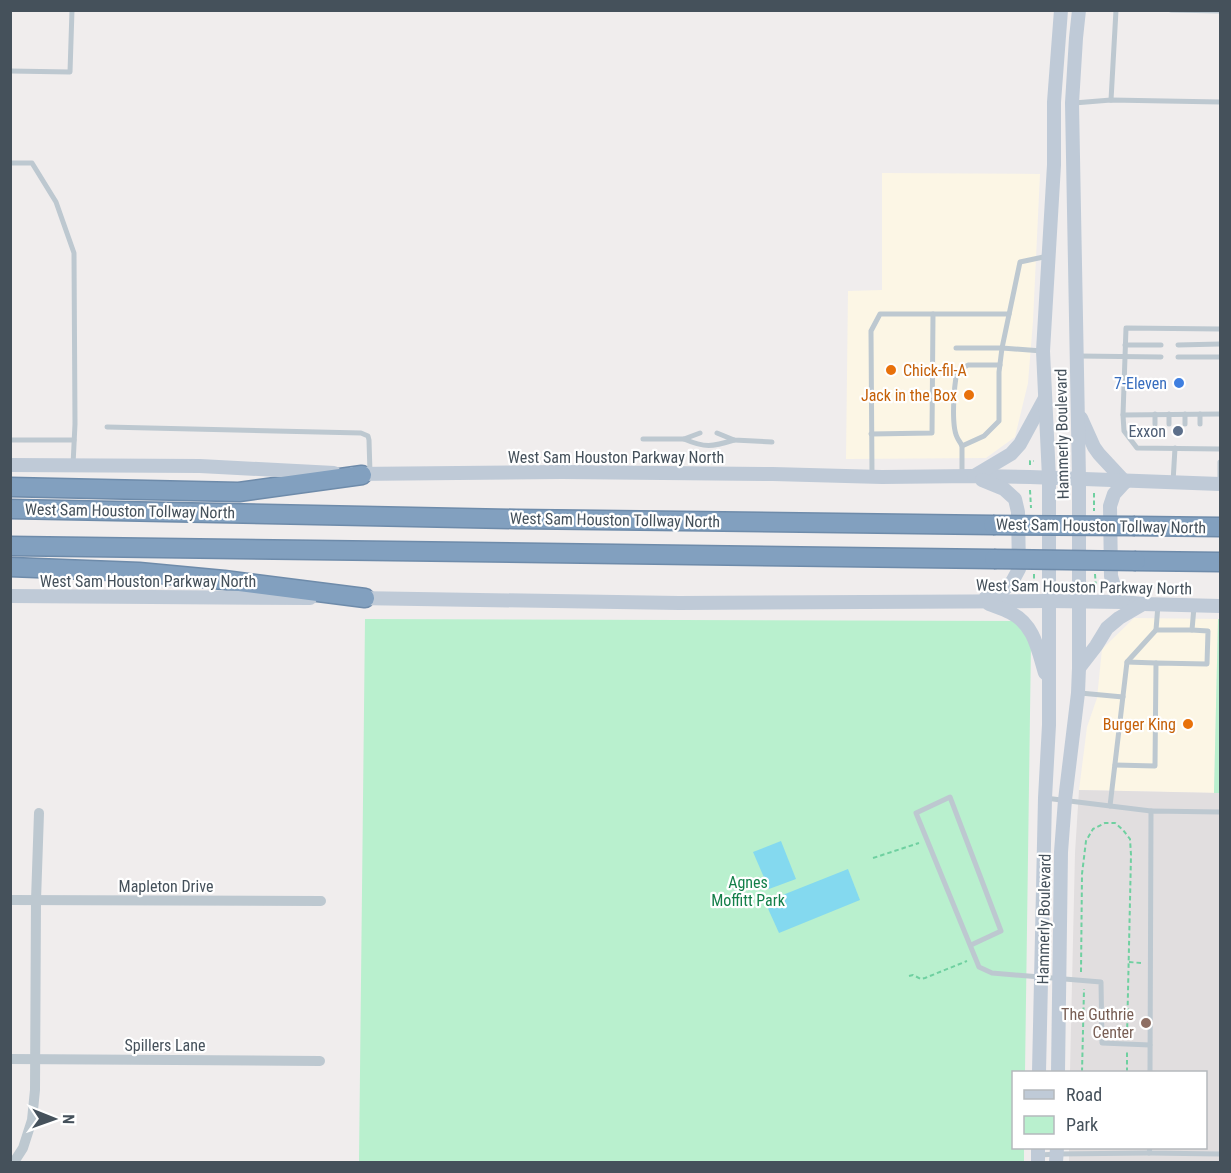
<svg xmlns="http://www.w3.org/2000/svg" width="1231" height="1173" font-family="'Roboto Condensed',sans-serif">
<style>
.commercial{fill:#fcf6e5}
.education{fill:#e1dedf}
.green{fill:#b9f0ce}
.water{fill:#84d9ef}
.lines{fill:none;stroke-linecap:round;stroke-linejoin:round}
.motorway-casing{stroke:#6e8baa;stroke-width:21}
.path{stroke:#6fd0a0;stroke-width:2;stroke-dasharray:4.5 3;stroke-linecap:butt}
.service{stroke:#bdc8d0;stroke-width:5}
.minor{stroke:#bdc8d0;stroke-width:10}
.secondary{stroke:#bfcad7;stroke-width:14}
.motorway{stroke:#82a0bf;stroke-width:18}
.motorway-bridge-casing{stroke:#6e8baa;stroke-width:21;stroke-linecap:butt}
.motorway-bridge{stroke:#82a0bf;stroke-width:18}
.food-dot{fill:#e8710a;stroke:#fff;stroke-width:2}
.shop-dot{fill:#3f7fe0;stroke:#fff;stroke-width:2}
.service-dot{fill:#5c6f8a;stroke:#fff;stroke-width:2}
.education-dot{fill:#8d6e63;stroke:#fff;stroke-width:2}
.labels{text-anchor:middle;dominant-baseline:central;stroke-width:4.5;stroke-linejoin:round;paint-order:stroke}
.food-label{font-size:16px;fill:#c56008;stroke:#fff;text-anchor:end}
.shop-label{font-size:16px;fill:#366cbe;stroke:#fff;text-anchor:end}
.service-label{font-size:16px;fill:#4e5e75;stroke:#fff;text-anchor:end}
.street-label{font-size:16px;fill:#45515b;stroke:#fff}
.park-label{font-size:16px;fill:#137f49;stroke:#fff}
.education-label{font-size:16px;fill:#785e54;stroke:#fff;text-anchor:end}
</style>
<rect width="100%" height="100%" fill="#f0eded"/>
<g class="commercial">
<polygon points="882,173 1040,174 1033,321 1028,383 1015,437 986,458 846,459 848,291 882,290"/>
<polygon points="1134,618 1218,619 1214,793 1079,790 1087,727 1097,698 1102,649"/>
</g>
<polygon class="education" points="1079,790 1220,793 1220,1162 1069,1162 1069,1148 1206,1148 1206,1072 1070,1072 1075,853"/>
<g class="green">
<polygon points="365,619 1015,621 1031,642 1025,1072 1014,1072 1014,1148 1024,1148 1024,1162 359,1162"/>
<polygon points="1218,619 1220,619 1220,793 1214,793"/>
</g>
<g class="water">
<polygon points="781,841 796,879 769,889 753,852"/>
<polygon points="848,869 860,900 779,933 765,902"/>
</g>
<g class="lines">
<defs>
<g id="motorway">
<polyline points="10,487 239,492 362,475"/>
<polyline points="10,509 516,519 993,525"/>
<polyline points="1135,526 1220,527"/>
<polyline points="10,546 994,559"/>
<polyline points="1136,561 1220,562"/>
<polyline points="10,567 139,572 224,580 365,598"/>
</g>
</defs>
<use href="#motorway" class="motorway-casing"/>
<g class="path">
<polyline points="1030,465 1030,461 1034,461"/>
<polyline points="1030,490 1031,508"/>
<polyline points="1094,493 1094,511"/>
<polyline points="1034,574 1034,589"/>
<polyline points="1095,574 1096,589"/>
<polyline points="873,858 919,843"/>
<polyline points="1129,962 1141,963"/>
<polyline points="1081,972 1082,874 1086,841 1093,829 1105,823 1115,823 1123,830 1130,839 1131,855 1127,1037"/>
<polyline points="909,976 913,975 921,979 925,978 967,961"/>
<polyline points="1082,1072 1084,989"/>
<polyline points="1127,1072 1127,1051"/>
</g>
<g class="service">
<polyline points="1171,10 1220,11"/>
<polyline points="10,71 70,72 72,10"/>
<polyline points="1111,100 1116,10"/>
<polyline points="1074,103 1111,100 1220,102"/>
<polyline points="10,163 32,163 56,202 74,253 75,424 73,465"/>
<polyline points="1220,329 1126,328 1123,415 1124,431 1137,448 1220,449"/>
<polyline points="1125,345 1161,345"/>
<polyline points="1178,345 1220,344"/>
<polyline points="956,348 1002,348 1042,351"/>
<polyline points="1079,356 1161,357"/>
<polyline points="1178,357 1220,357"/>
<polyline points="1155,414 1155,424"/>
<polyline points="1169,414 1169,424"/>
<polyline points="1185,414 1185,424"/>
<polyline points="1200,414 1200,424"/>
<polyline points="1123,415 1220,414"/>
<polyline points="107,427 361,433 368,436 369,440 370,473"/>
<polyline points="717,433 734,440 772,442"/>
<polyline points="871,434 932,433 933,314"/>
<polyline points="643,439 684,439 700,433"/>
<path d="M 684,439 C 705,448 712,447 734,440"/>
<polyline points="10,440 74,440"/>
<path d="M 962,446 C 961,443 958,440 957,437 C 951,425 954,386 957,372 L 968,365 L 1000,365"/>
<polyline points="872,475 871,331 880,314 1009,314"/>
<polyline points="962,475 962,446 984,436 999,421 999,372 1002,348 1020,262 1048,256"/>
<polyline points="1173,482 1175,448"/>
<polyline points="1220,482 1220,462"/>
<polyline points="1156,630 1158,605"/>
<polyline points="1127,662 1156,663"/>
<polyline points="1080,693 1123,697"/>
<polyline points="1115,765 1155,766 1156,663 1207,664 1208,631 1192,630"/>
<polyline points="1045,798 1151,811"/>
<polyline points="1110,806 1127,662 1156,630 1192,630 1194,607"/>
<polyline points="971,945 1001,931 950,797 916,813 979,967 992,973 1101,982 1102,1043 1150,1045"/>
<polyline points="1150,1072 1151,811 1220,812"/>
<polyline points="1150,1148 1149,1153 1220,1154"/>
<polyline points="1040,1155 1057,1154 1149,1153"/>
</g>
<g class="minor">
<polyline points="10,900 321,901"/>
<polyline points="10,1059 320,1061"/>
<polyline points="14,1162 23,1148 32,1120 35,1090 36,900 39,813"/>
</g>
<g class="secondary">
<polyline points="1081,418 1094,447 1099,454 1125,482"/>
<polyline points="10,465 200,466 334,473"/>
<polyline points="353,474 562,472 773,474 882,477 974,476 1030,477 1220,484"/>
<polyline points="974,476 1011,454 1020,444 1045,398"/>
<polyline points="982,480 1004,489 1015,499 1018,512 1019,569 1012,582 1002,591 986,597"/>
<polyline points="10,596 310,598"/>
<polyline points="356,598 679,603 1049,601 1123,602 1143,604 1220,606"/>
<polyline points="1123,602 1115,590 1111,576 1110,506 1114,494 1125,482"/>
<path d="M 989,604 C 997,607 1005,609 1011,613 C 1034,624 1038,650 1045,673"/>
<polyline points="1079,668 1096,646 1107,628 1119,618 1143,604"/>
<polyline points="1039,1072 1045,798 1049,725 1049,478 1043,351 1054,165 1054,102 1061,10"/>
<polyline points="1058,1072 1061,852 1065,800 1078,693 1079,668 1079,479 1072,103 1076,38 1079,10"/>
<polyline points="1038,1162 1038,1148"/>
<polyline points="1056,1162 1057,1148"/>
</g>
<use href="#motorway" class="motorway"/>
<defs>
<g id="motorway-bridge">
<polyline points="993,525 1135,526"/>
<polyline points="994,559 1136,561"/>
</g>
</defs>
<use href="#motorway-bridge" class="motorway-bridge-casing"/>
<use href="#motorway-bridge" class="motorway-bridge"/>
</g>
<g class="food-dot">
<circle cx="891" cy="370" r="6"/>
<circle cx="969" cy="395" r="6"/>
<circle cx="1188" cy="724" r="6"/>
</g>
<circle class="shop-dot" cx="1179" cy="383" r="6"/>
<circle class="service-dot" cx="1178" cy="431" r="6"/>
<circle class="education-dot" cx="1146" cy="1023" r="6"/>
<g class="labels">
<g class="food-label">
<text x="903" y="370" text-anchor="start">Chick-fil-A</text>
<text x="957" y="395">Jack in the Box</text>
<text x="1176" y="724">Burger King</text>
</g>
<g class="shop-label">
<text x="1167" y="383">7-Eleven</text>
</g>
<g class="service-label">
<text x="1166" y="431">Exxon</text>
</g>
<g class="street-label">
<text transform="translate(1062 434) rotate(-91)">Hammerly Boulevard</text>
<text x="616" y="457">West Sam Houston Parkway North</text>
<text transform="translate(130 511) rotate(1)">West Sam Houston Tollway North</text>
<text transform="translate(615 520) rotate(1)">West Sam Houston Tollway North</text>
<text transform="translate(1101 526) rotate(1)">West Sam Houston Tollway North</text>
<text x="148" y="581">West Sam Houston Parkway North</text>
<text transform="translate(1084 587) rotate(1)">West Sam Houston Parkway North</text>
<text x="166" y="886">Mapleton Drive</text>
<text transform="translate(1044 919) rotate(-89)">Hammerly Boulevard</text>
<text x="165" y="1045">Spillers Lane</text>
</g>
<g class="park-label">
<text x="748" y="882">Agnes<tspan x="748" dy="18">Moffitt Park</tspan></text>
</g>
<g class="education-label">
<text x="1134" y="1014">The Guthrie<tspan x="1134" dy="18">Center</tspan></text>
</g>
</g>
<rect width="1231" height="1173" fill="none" stroke="#45515b" stroke-width="24"/>
<rect x="1012" y="1071" width="195" height="78" fill="#ffffff" stroke="#b5b9bd" stroke-width="1.5"/>
<rect x="1024" y="1090" width="30" height="9" fill="#bfcad7" stroke="#b5b9bd" stroke-width="1.5"/>
<text x="1066" y="1101" font-size="18" fill="#45515b">Road</text>
<rect x="1024" y="1116" width="30" height="18" fill="#b9f0ce" stroke="#b5b9bd" stroke-width="1.5"/>
<text x="1066" y="1131" font-size="18" fill="#45515b">Park</text>
<g transform="translate(54 1119) rotate(91)" stroke="#ffffff" stroke-width="4.5" paint-order="stroke">
<path d="M0-4.5L10 22L0 15L-10 22Z" fill="#45515b"/>
<text y="-9" font-size="16" font-weight="bold" text-anchor="middle" fill="#45515b">N</text>
</g>
</svg>
